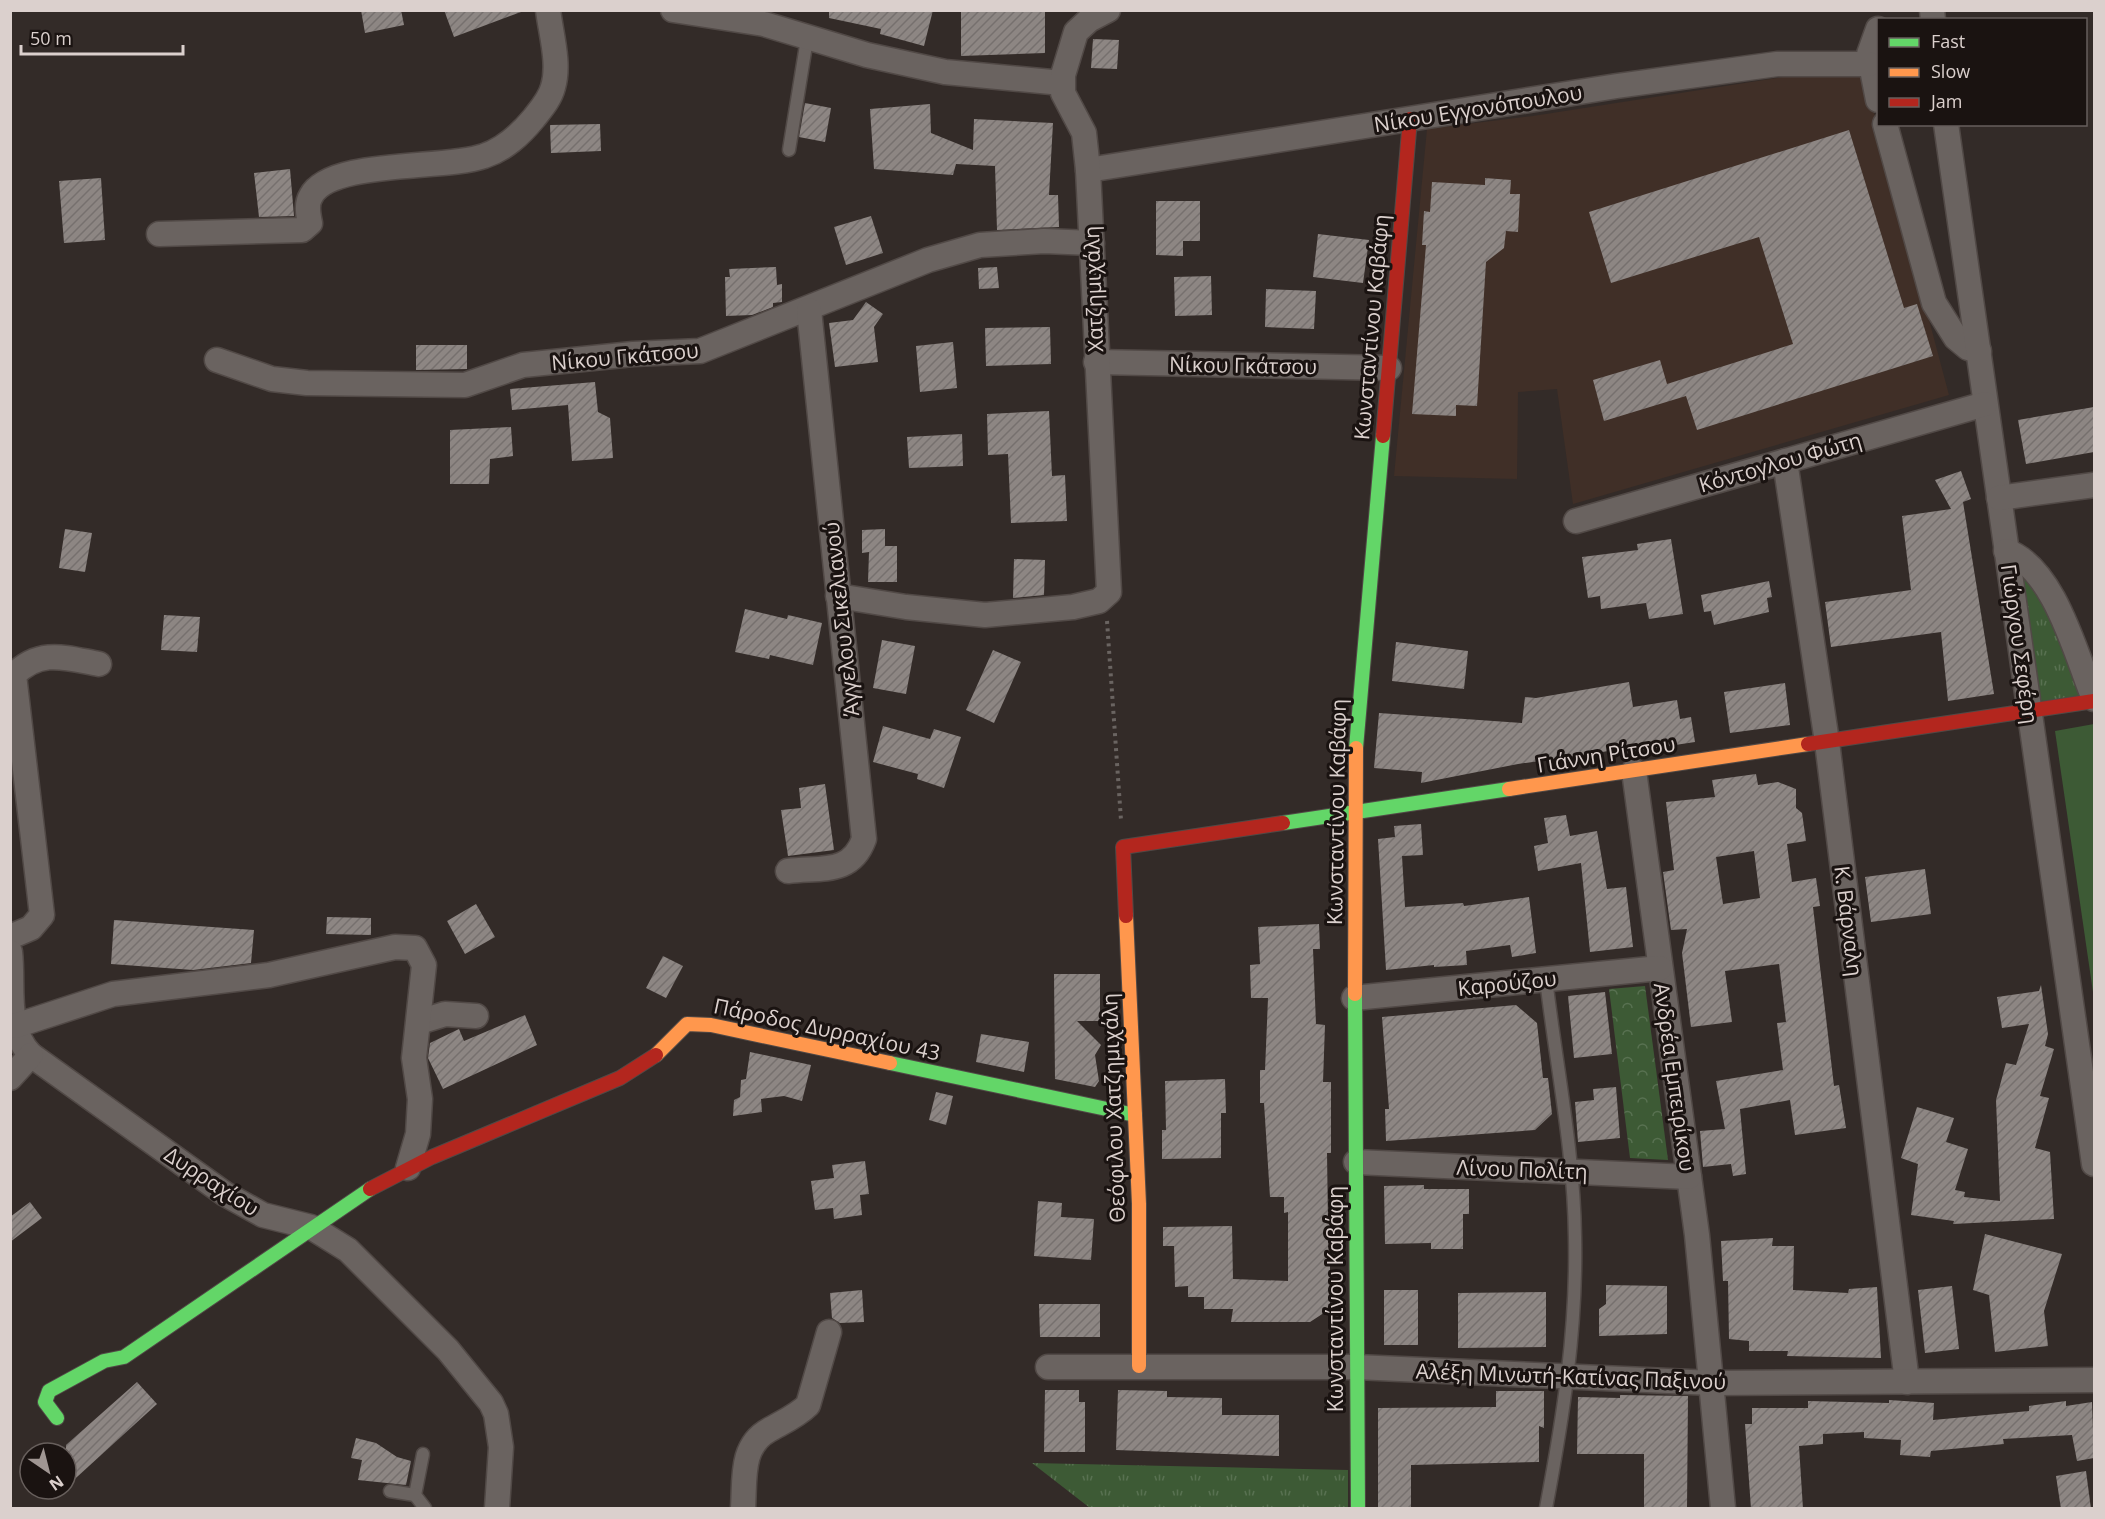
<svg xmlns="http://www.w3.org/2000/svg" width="2105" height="1519" font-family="'Open Sans',sans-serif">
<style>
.education{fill:#402f27}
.grass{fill:url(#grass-tufts)}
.forest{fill:url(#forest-crowns)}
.garden{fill:#3d5a35}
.building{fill:url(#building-hatch);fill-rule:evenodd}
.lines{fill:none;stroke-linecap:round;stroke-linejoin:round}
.lane-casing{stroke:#514946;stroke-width:15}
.street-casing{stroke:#514946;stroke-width:27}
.fast-casing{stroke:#514946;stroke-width:16}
.slow-casing{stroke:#514946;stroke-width:16}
.jam-casing{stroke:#514946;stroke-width:16}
.path{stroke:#6a6461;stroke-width:4;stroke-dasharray:3 4.5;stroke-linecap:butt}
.lane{stroke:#6a6360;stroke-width:12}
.street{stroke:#6a6360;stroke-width:24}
.fast{stroke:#63d668;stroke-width:14}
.slow{stroke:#ff974d;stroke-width:14}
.jam{stroke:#b3261e;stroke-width:14}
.labels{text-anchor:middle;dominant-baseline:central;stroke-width:6;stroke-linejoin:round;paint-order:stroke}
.street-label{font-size:21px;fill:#dbd0cd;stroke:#1a1311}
</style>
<defs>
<pattern id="grass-tufts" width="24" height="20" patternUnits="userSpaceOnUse" patternTransform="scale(1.5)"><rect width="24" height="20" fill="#3d5a35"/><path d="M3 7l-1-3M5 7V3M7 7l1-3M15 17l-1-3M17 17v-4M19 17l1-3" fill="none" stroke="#587151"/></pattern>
<pattern id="forest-crowns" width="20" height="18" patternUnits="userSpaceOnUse" patternTransform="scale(1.5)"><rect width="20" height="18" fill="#3d5a35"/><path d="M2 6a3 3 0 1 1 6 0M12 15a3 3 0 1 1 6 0" fill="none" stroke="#587151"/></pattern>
<pattern id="building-hatch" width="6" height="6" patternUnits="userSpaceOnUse" patternTransform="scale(1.5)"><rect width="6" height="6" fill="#8d8683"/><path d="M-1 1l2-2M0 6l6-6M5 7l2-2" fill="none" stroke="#76706e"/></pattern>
</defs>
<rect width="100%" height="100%" fill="#332b28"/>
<polygon class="education" points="1821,71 1864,75 1949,395 1573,504 1557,389 1518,392 1517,479 1394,476 1427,129 1533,116"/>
<g class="grass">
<polygon points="2018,554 2094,699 2030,712"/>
<polygon points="1032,1463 1348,1470 1348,1508 1090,1508"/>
</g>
<polygon class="forest" points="1645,986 1668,1160 1630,1158 1609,989"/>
<polygon class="garden" points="2094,724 2094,999 2055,731"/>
<g class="building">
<polygon points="361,10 401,10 404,25 365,33"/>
<polygon points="444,10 521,10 521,12 454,37"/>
<polygon points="829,10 933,10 924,46 880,34 881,29 829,18"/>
<polygon points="961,10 1045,10 1045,53 961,56"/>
<polygon points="1093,39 1119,40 1117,69 1091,68"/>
<polygon points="805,103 831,108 825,142 799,137"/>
<polygon points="930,104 931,133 973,150 974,119 1053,123 1049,195 1058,195 1059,227 997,230 995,166 956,164 953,175 874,169 870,109"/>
<polygon points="600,124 601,151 551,153 550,125"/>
<polygon points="1849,130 1904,308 1917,304 1933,356 1697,430 1686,396 1604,421 1593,380 1660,360 1667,384 1793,344 1759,237 1611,283 1589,212"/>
<polygon points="290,169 294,216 259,217 254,173"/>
<polygon points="101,178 105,240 64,243 59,181"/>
<polygon points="1485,178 1511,180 1510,194 1520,194 1518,232 1506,231 1504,248 1486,262 1477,406 1456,405 1456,416 1412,414 1426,245 1422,245 1424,211 1430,212 1432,182 1485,185"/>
<polygon points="1156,201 1200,201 1200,241 1183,241 1183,256 1156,255"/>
<polygon points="871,216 883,253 846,265 834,227"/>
<polygon points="1318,234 1369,240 1363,283 1313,277"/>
<polygon points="776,267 777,285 782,284 782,302 773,303 773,307 752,315 726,316 725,277 730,277 729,269"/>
<polygon points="997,267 999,288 979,289 978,268"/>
<polygon points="1211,276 1212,315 1175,316 1174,277"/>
<polygon points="1266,289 1316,291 1314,329 1265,327"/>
<polygon points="866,302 883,314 874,327 878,362 835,367 829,323 853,320"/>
<polygon points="1050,327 1051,364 986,366 985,328"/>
<polygon points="953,342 957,388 920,392 916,346"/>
<polygon points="416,345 467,345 467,369 416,370"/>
<polygon points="595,382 598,412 610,418 613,458 572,461 568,405 512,410 510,389"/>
<polygon points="2094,407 2094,452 2026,464 2018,420"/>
<polygon points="1049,411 1052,476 1065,475 1067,521 1011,523 1008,454 988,455 987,414"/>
<polygon points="511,427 513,456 490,459 489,484 450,484 450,430"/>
<polygon points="962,434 963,466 909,468 907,437"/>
<polygon points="1961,471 1971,499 1963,502 1994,694 1948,701 1941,632 1831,647 1825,602 1911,590 1902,516 1951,509 1935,480"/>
<polygon points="65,529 92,533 85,572 59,568"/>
<polygon points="885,529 885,546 897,546 897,582 868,582 869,552 862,553 862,530"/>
<polygon points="1671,539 1683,614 1649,619 1646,603 1601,609 1600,596 1588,598 1582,557 1638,550 1637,544"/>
<polygon points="1014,559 1045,560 1044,595 1013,598"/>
<polygon points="1769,581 1772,597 1767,598 1769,612 1714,625 1711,611 1704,612 1701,595"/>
<polygon points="745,609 787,619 788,615 822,623 813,665 770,655 769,659 735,652"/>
<polygon points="164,615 200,617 197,652 161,650"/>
<polygon points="882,640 915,646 906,694 873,688"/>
<polygon points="1396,642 1468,651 1464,689 1392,681"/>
<polygon points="993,650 1021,662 994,723 966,710"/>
<polygon points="1629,682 1633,707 1677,700 1680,719 1691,717 1695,742 1609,755 1609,751 1518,764 1421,783 1422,772 1374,768 1379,713 1522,723 1525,697 1536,698"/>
<polygon points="1785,683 1790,725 1730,733 1724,692"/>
<polygon points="883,726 930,739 934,729 961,737 944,788 917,779 918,774 873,762"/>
<path d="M 1756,774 L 1758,785 L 1778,782 L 1796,789 L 1796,808 L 1802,813 L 1806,841 L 1787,844 L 1792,882 L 1816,878 L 1820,906 L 1813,907 L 1834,1086 L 1839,1085 L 1846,1128 L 1795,1135 L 1790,1100 L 1740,1109 L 1746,1174 L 1733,1176 L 1731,1164 L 1703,1167 L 1700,1131 L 1725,1129 L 1716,1081 L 1783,1070 L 1777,1023 L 1786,1022 L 1779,964 L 1725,971 L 1732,1022 L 1691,1027 L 1682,953 L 1687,929 L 1671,930 L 1663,872 L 1674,870 L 1666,802 L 1715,797 L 1712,780 ZM 1754,851 L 1760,898 L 1723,904 L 1716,857 Z"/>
<polygon points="825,784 834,850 788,856 781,810 801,808 799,788"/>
<polygon points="1566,815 1570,836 1597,831 1607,889 1626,887 1633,947 1590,952 1581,863 1538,871 1534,846 1548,843 1544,818"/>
<polygon points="1421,824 1423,855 1402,856 1405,907 1463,903 1464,906 1529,897 1536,953 1512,957 1510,945 1466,951 1467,965 1434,967 1434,965 1386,970 1378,839 1395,837 1394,826"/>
<polygon points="1925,869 1931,914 1871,922 1865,877"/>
<polygon points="476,904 495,937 465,954 447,921"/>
<polygon points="327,917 371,918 371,935 326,934"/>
<polygon points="114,920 254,930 251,963 193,970 111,964"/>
<polygon points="1319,924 1320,949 1313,949 1316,1024 1325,1025 1323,1082 1331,1082 1331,1153 1327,1153 1328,1222 1330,1222 1330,1309 1310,1322 1231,1322 1233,1309 1204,1309 1204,1297 1188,1297 1188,1286 1175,1287 1174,1246 1163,1246 1163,1227 1232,1226 1233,1279 1288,1281 1288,1212 1284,1213 1284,1197 1270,1197 1264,1103 1260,1103 1260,1070 1265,1070 1268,998 1251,998 1250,965 1260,964 1258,927"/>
<polygon points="663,956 683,966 666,998 646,988"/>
<polygon points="1054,974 1100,974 1100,1021 1077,1021 1101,1045 1095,1055 1099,1081 1095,1087 1055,1079"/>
<polygon points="2041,985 2048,1034 2045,1046 2054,1049 2040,1096 2049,1098 2035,1148 2050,1152 2054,1219 1953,1224 1954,1221 1911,1215 1918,1164 1901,1158 1917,1107 1954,1118 1946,1142 1968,1149 1955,1190 1965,1192 1964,1197 2000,1201 1996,1100 2006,1063 2016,1065 2029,1024 2002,1028 1997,997 2039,991"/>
<polygon points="1605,992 1612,1054 1574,1058 1568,996"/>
<polygon points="1516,1005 1537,1023 1543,1078 1548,1078 1552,1114 1535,1130 1386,1141 1385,1109 1389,1109 1382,1017"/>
<polygon points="525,1015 537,1045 443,1089 428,1058 430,1043 459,1029 464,1041"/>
<polygon points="981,1034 1029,1042 1024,1072 976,1062"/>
<polygon points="750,1052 811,1065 802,1101 784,1096 761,1099 762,1112 733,1116 734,1100 740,1097 741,1080 746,1079"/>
<polygon points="1225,1079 1226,1113 1221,1113 1221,1158 1162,1159 1162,1130 1166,1130 1165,1081"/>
<polygon points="1616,1087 1620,1138 1578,1142 1575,1102 1594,1100 1593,1089"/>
<polygon points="936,1092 953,1096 946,1125 929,1120"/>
<polygon points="865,1161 869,1194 860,1195 862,1215 834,1219 833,1208 815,1210 811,1181 834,1178 832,1165"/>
<polygon points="1424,1185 1424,1189 1469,1189 1469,1214 1463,1214 1463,1249 1431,1249 1431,1243 1385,1244 1384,1186"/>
<polygon points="1038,1201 1062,1203 1061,1217 1094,1219 1091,1260 1034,1256"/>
<polygon points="30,1202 42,1218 10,1242 10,1217"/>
<polygon points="1985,1234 2062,1254 2044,1311 2048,1346 1995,1352 1989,1295 1973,1290"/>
<polygon points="1773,1238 1772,1246 1794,1246 1793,1290 1848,1293 1849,1289 1877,1287 1881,1358 1787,1356 1788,1351 1749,1351 1749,1341 1729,1339 1728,1281 1723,1281 1721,1241"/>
<polygon points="1606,1285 1667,1286 1667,1334 1599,1336 1599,1309 1606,1304"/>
<polygon points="1952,1286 1959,1349 1925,1353 1918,1290"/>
<polygon points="862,1290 864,1322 840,1323 832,1318 830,1293"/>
<rect x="1384" y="1290" width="34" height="55"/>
<polygon points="1546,1292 1546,1347 1458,1348 1458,1293"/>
<polygon points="1039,1304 1100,1304 1100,1337 1040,1337"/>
<polygon points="137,1382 157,1404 66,1487 66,1445"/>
<polygon points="1045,1390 1079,1390 1079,1402 1085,1402 1085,1452 1044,1452"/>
<polygon points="1118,1390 1167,1391 1167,1397 1222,1398 1222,1415 1279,1415 1279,1456 1116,1450"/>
<polygon points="1496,1391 1544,1391 1544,1428 1539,1426 1539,1462 1411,1465 1411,1509 1378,1509 1378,1408 1496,1407"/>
<polygon points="1620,1395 1688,1396 1687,1509 1644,1509 1644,1454 1577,1454 1578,1397 1620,1398"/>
<polygon points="1889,1400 1934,1403 1933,1420 2029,1411 2029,1406 2066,1401 2066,1406 2092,1402 2094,1458 2077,1461 2072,1435 2003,1439 2004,1444 1931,1451 1930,1457 1900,1455 1901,1440 1864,1438 1864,1432 1823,1434 1823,1444 1799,1446 1803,1509 1751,1509 1745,1424 1752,1424 1752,1408 1808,1408 1808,1401 1889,1403"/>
<polygon points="356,1438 376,1443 397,1457 411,1461 406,1485 358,1480 362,1460 351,1458"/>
<polygon points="2086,1471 2091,1509 2061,1509 2056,1476"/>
</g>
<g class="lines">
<defs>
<g id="lane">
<polyline points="789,150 807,39"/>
<polyline points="423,1454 415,1495 425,1508"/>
<polyline points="390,1491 415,1495"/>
<path d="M 1546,1508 C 1563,1418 1577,1329 1575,1237 C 1574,1151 1556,1064 1546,979"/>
</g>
<g id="street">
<polyline points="673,10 764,24 867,55 945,72 1062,83"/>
<polyline points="1932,10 1933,20"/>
<polyline points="1878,29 1869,54 1878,100"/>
<polyline points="1885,124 1934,303 1956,338 1968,348 1979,351"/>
<polyline points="1946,124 2094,1164"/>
<polyline points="1088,170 1617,86 1777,64 1869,64"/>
<path d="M 159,234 L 302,230 L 310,223 C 308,214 306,204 311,196 C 330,159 445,170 484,156 C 505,149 520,135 534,118 C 541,109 550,99 553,87 C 560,64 551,34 548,10"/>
<polyline points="217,360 272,379 307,383 465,385 523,365 633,354 700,351 928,260 980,245 1044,241 1092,243"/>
<polyline points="1096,362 1389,368"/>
<polyline points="1785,461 1827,742 1907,1382"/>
<polyline points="1999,498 2094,485"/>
<polyline points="1576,521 1985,404"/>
<path d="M 2006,551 C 2054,567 2076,655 2094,699"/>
<polyline points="838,596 906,607 985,615 1073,607 1099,601 1109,592 1088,170 1084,133 1063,93 1063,75 1076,32 1089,20 1108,10"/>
<polyline points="1634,771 1697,1235 1723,1508"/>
<path d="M 788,871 C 822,867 851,875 864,839 L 809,310"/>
<path d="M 10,937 L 31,928 L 42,915 L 14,675 C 40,648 66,658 99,664"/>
<path d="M 10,952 C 14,986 4,1028 31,1055 L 225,1194 L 263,1215 L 311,1227 L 348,1250 L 448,1350 L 491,1403 L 496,1414 L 501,1447 L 497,1508"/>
<polyline points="1354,998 1660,968"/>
<polyline points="419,1022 445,1014 476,1016"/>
<polyline points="15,1026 113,994 269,975 395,947 415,948 424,965 414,1058 420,1099 418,1134 408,1168"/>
<polyline points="10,1078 31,1055"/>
<polyline points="1356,1162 1689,1177"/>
<polyline points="1048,1367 1356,1367 1713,1383 2094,1380"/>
<path d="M 743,1508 C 745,1479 740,1446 769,1430 C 783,1422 797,1416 808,1405 L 829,1332"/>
</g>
<g id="fast">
<polyline points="1356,748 1383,436"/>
<polyline points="1283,823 1509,789"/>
<polyline points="1355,994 1358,1508"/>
<polyline points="890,1063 1135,1115"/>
<polyline points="57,1418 45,1402 49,1391 104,1361 124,1357 370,1189"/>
</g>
<g id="slow">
<polyline points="1509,789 1808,744"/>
<polyline points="1126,916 1139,1204 1139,1366"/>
<polyline points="1355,994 1356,748"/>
<polyline points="656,1055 687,1024 711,1025 890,1063"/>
</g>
<g id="jam">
<polyline points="1383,436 1410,119"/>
<polyline points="1808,744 2094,701"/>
<polyline points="1126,916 1123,847 1283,823"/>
<polyline points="370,1189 432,1157 620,1078 656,1055"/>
</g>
</defs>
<use href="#lane" class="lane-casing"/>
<use href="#street" class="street-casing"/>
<use href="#fast" class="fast-casing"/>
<use href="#slow" class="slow-casing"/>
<use href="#jam" class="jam-casing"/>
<polyline class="path" points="1107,621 1121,820"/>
<use href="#lane" class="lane"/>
<use href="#street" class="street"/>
<use href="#fast" class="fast"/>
<use href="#slow" class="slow"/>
<use href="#jam" class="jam"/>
</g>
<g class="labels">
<g class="street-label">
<text transform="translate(1478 108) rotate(-9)">Νίκου Εγγονόπουλου</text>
<text transform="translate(1093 289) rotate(-92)">Χατζημιχάλη</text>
<text transform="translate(1371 327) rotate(-85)">Κωνσταντίνου Καβάφη</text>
<text transform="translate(625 356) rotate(-5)">Νίκου Γκάτσου</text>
<text transform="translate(1243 365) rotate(1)">Νίκου Γκάτσου</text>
<text transform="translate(1780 462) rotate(-16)">Κόντογλου Φώτη</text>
<text transform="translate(841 619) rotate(-96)">Άγγελου Σικελιανού</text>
<text transform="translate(2020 644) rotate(82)">Γιώργου Σεφέρη</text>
<text transform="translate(1606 754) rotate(-9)">Γιάννη Ρίτσου</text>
<text transform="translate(1336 812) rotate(-89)">Κωνσταντίνου Καβάφη</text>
<text transform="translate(1849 921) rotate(83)">Κ. Βάρναλη</text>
<text transform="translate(1507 983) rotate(-6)">Καρούζου</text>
<text transform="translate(827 1029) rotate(12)">Πάροδος Δυρραχίου 43</text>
<text transform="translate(1675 1077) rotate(82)">Ανδρέα Εμπειρίκου</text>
<text transform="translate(1113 1108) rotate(-92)">Θεόφιλου Χατζημιχάλη</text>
<text transform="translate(1522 1169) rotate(2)">Λίνου Πολίτη</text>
<text transform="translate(212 1181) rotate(33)">Δυρραχίου</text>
<text transform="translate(1335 1299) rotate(-90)">Κωνσταντίνου Καβάφη</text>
<text transform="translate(1571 1376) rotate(2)">Αλέξη Μινωτή-Κατίνας Παξινού</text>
</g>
</g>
<rect width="2105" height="1519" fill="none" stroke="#dbd0cd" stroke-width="24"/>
<rect x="1877" y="18" width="210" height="108" fill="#1a1311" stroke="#675f5c" stroke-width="1.5"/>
<rect x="1889" y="38" width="30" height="9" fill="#63d668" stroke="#675f5c" stroke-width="1.5"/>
<text x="1931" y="48" font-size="18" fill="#dbd0cd">Fast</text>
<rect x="1889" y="68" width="30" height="9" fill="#ff974d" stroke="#675f5c" stroke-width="1.5"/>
<text x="1931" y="78" font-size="18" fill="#dbd0cd">Slow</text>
<rect x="1889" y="98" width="30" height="9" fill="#b3261e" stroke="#675f5c" stroke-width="1.5"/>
<text x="1931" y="108" font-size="18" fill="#dbd0cd">Jam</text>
<g transform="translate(48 1471) rotate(145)"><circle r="28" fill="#1a1311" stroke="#675f5c" stroke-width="1.5"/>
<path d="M0-4.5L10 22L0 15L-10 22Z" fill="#a09693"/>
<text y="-9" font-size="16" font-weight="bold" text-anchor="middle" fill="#dbd0cd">N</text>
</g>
<path d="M21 45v9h162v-9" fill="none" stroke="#dbd0cd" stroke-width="3"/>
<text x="30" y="45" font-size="18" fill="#dbd0cd" stroke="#1a1311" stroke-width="4.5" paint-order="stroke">50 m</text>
</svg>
